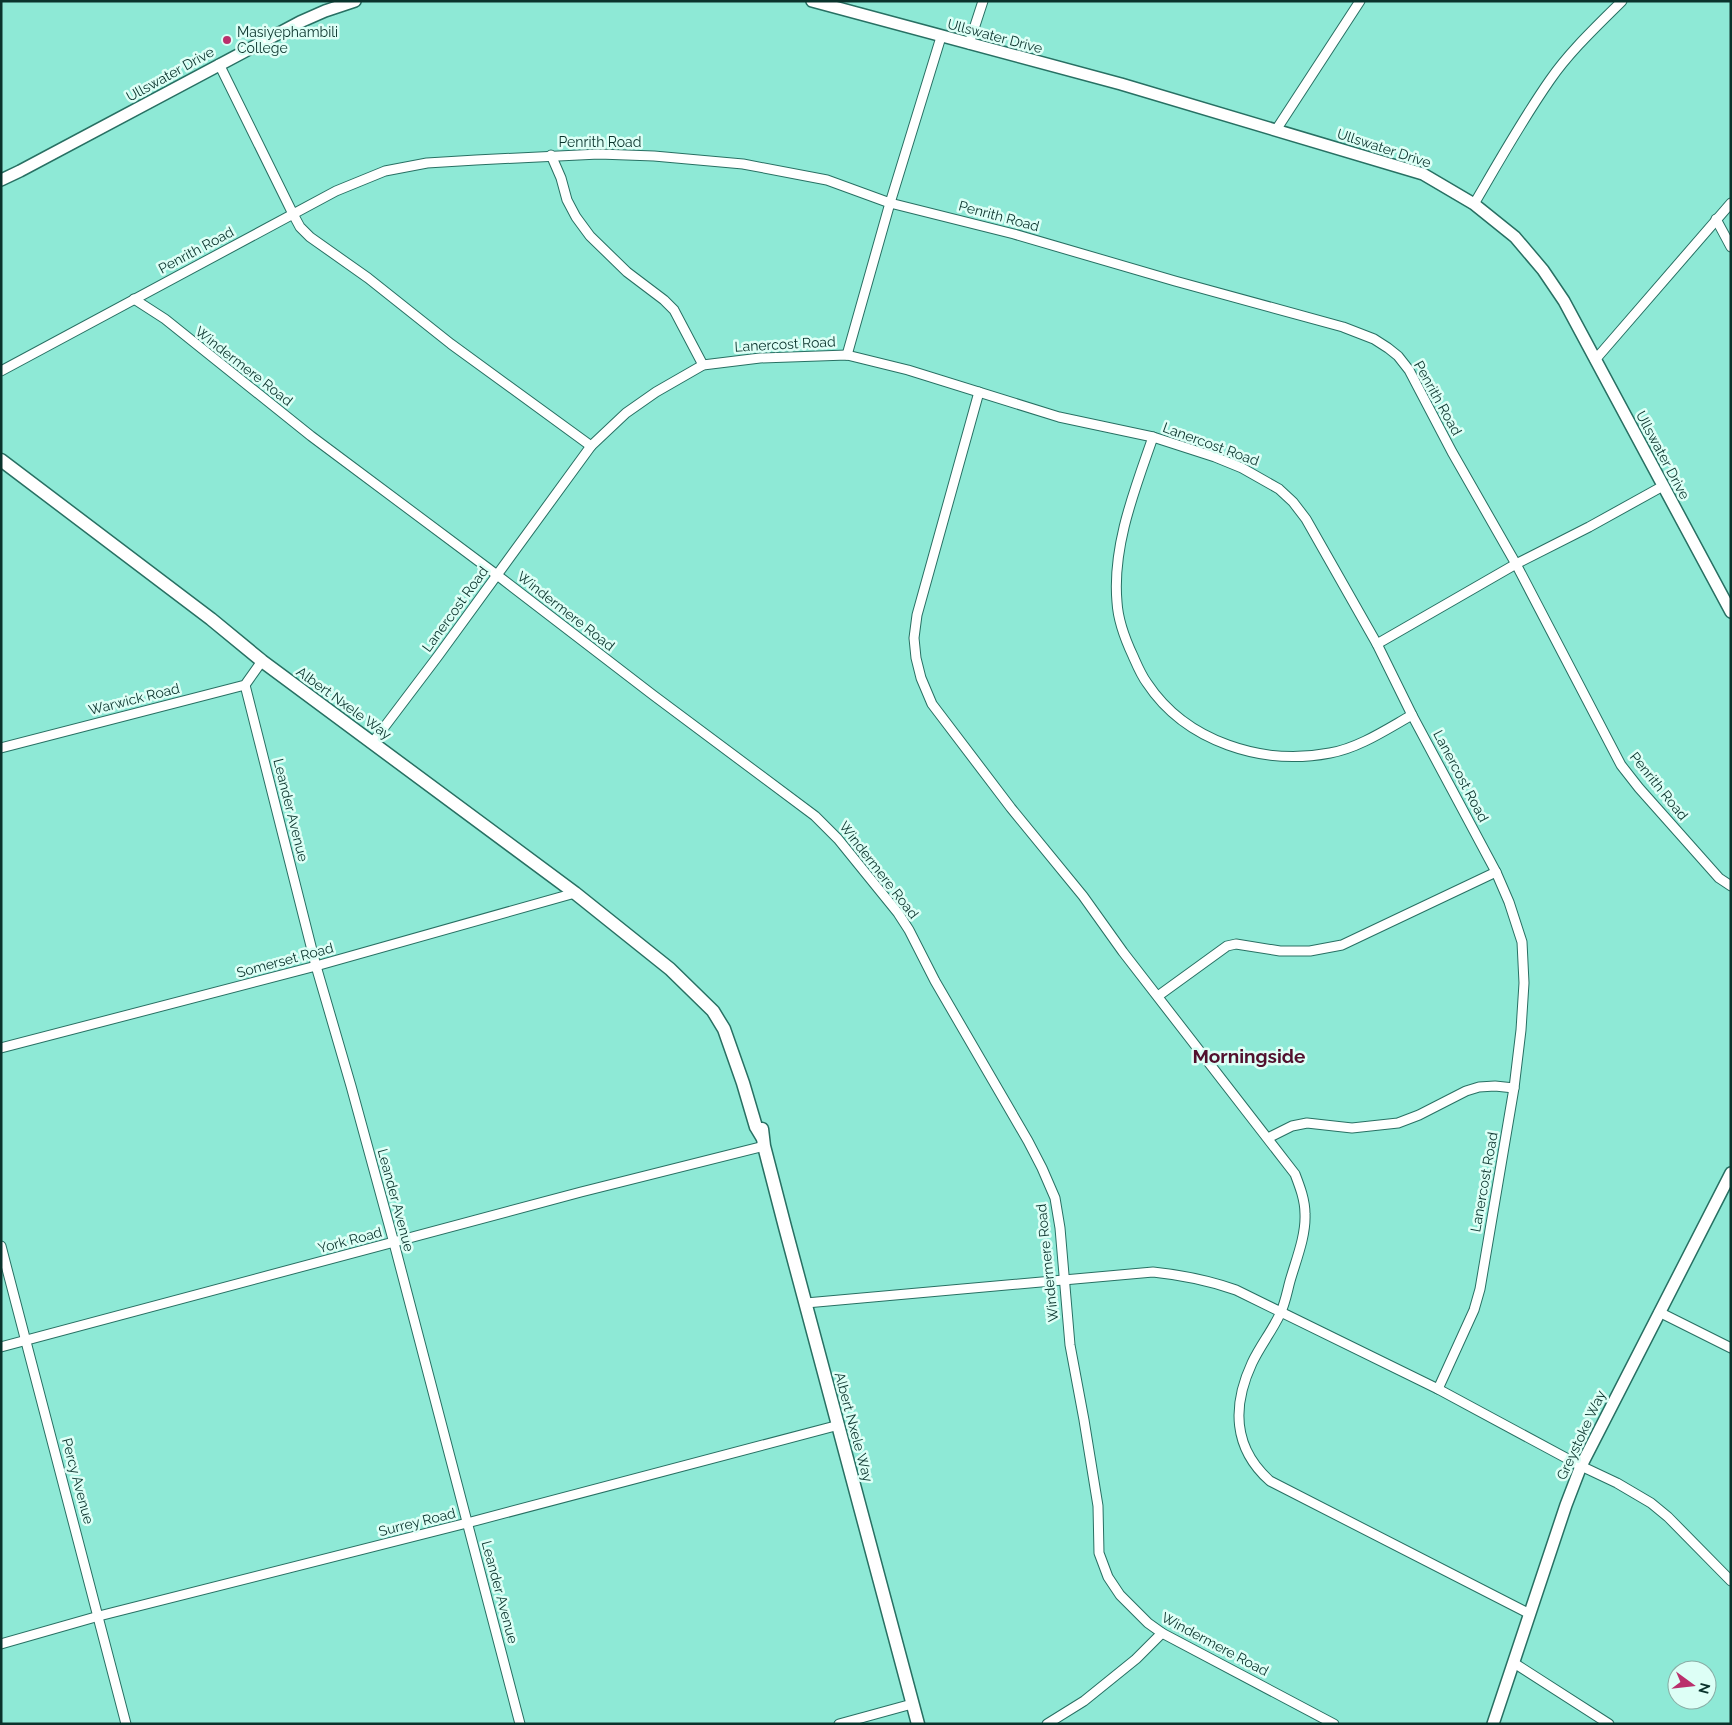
<svg xmlns="http://www.w3.org/2000/svg" width="1732" height="1725" font-family="Raleway,sans-serif">
<style>
.lines{fill:none;stroke-linecap:round;stroke-linejoin:round}
.minor-casing{stroke:#287063;stroke-width:11}
.tertiary-casing{stroke:#287063;stroke-width:14}
.secondary-casing{stroke:#287063;stroke-width:15}
.minor{stroke:#fff;stroke-width:9}
.tertiary{stroke:#fff;stroke-width:11}
.secondary{stroke:#fff;stroke-width:12}
.poi-dot{fill:#ba306c;stroke:#ddfff6;stroke-width:2}
.labels{text-anchor:middle;dominant-baseline:central;stroke-width:5;stroke-linejoin:round;paint-order:stroke}
.poi-label{font-size:14px;fill:#0a332c;stroke:#ddfff6;text-anchor:start}
.street-label{font-size:14px;fill:#0a332c;stroke:#ddfff6}
.district-label{font-size:19px;font-weight:bold;fill:#52102d;stroke:#ddfff6}
</style>
<rect width="100%" height="100%" fill="#8ee9d6"/>
<g class="lines">
<defs>
<g id="minor">
<polyline points="969,44 983,1"/>
<polyline points="219,64 293,214 300,227 310,237 368,278 451,344 591,446"/>
<polyline points="1276,130 1360,1"/>
<polyline points="551,155 561,178 567,200 576,217 590,236 627,272 664,300 674,310 703,365"/>
<path d="M 1474,204 C 1498,163 1522,120 1550,80 C 1570,51 1597,26 1622,1"/>
<polyline points="1716,219 1731,247"/>
<polyline points="134,299 165,319 311,436 497,575 653,695 815,816 838,839 898,913 909,930 935,981 1028,1141 1042,1168 1055,1198 1060,1228 1070,1345 1084,1420 1098,1506 1099,1553 1108,1577 1120,1595 1148,1623 1162,1633 1334,1724"/>
<polyline points="847,355 890,203 941,37"/>
<polyline points="1595,360 1731,203"/>
<polyline points="1,371 336,191 385,171 427,163 476,160 599,154 654,156 743,164 827,180 890,203 1014,234 1175,281 1343,327 1374,339 1388,348 1398,356 1409,370 1452,452 1516,564 1621,765 1639,788 1719,878 1731,886"/>
<path d="M 979,392 L 917,615 L 914,638 L 916,658 L 921,678 L 932,704 L 1011,808 L 1083,896 L 1123,952 L 1295,1174 C 1300,1187 1305,1200 1305,1214 C 1306,1236 1296,1260 1290,1281 C 1287,1292 1285,1304 1280,1314 C 1272,1331 1260,1346 1252,1363 C 1232,1406 1233,1448 1270,1481 L 1530,1614"/>
<path d="M 1153,437 C 1135,489 1112,546 1117,602 C 1118,621 1125,639 1133,656 C 1137,665 1141,675 1147,683 C 1186,742 1263,766 1330,753 C 1359,748 1387,729 1412,715"/>
<polyline points="1377,644 1516,564 1589,527 1663,486"/>
<polyline points="245,685 316,966 351,1086 394,1243 520,1724"/>
<polyline points="373,742 438,656 591,446 626,413 656,392 703,365 760,358 847,355 908,370 1059,417 1153,437 1215,457 1242,468 1279,489 1293,502 1306,519 1377,644 1412,715 1496,872 1509,902 1522,942 1524,983 1521,1030 1514,1088 1480,1289 1474,1310 1438,1389"/>
<polyline points="1,748 245,685 262,661"/>
<polyline points="1158,996 1227,946 1236,944 1280,951 1310,951 1342,945 1496,872"/>
<polyline points="1,1048 316,966 575,893"/>
<polyline points="1268,1138 1292,1126 1307,1123 1352,1128 1398,1123 1419,1115 1466,1091 1479,1087 1495,1086 1514,1088"/>
<polyline points="1,1246 126,1724"/>
<path d="M 806,1303 L 1153,1272 C 1182,1275 1208,1280 1236,1290 L 1438,1389 L 1581,1466 L 1617,1483 L 1651,1503 L 1668,1517 L 1731,1581"/>
<polyline points="1659,1312 1731,1348"/>
<polyline points="1,1347 581,1192 764,1146"/>
<polyline points="1,1644 99,1616 467,1523 839,1425"/>
<polyline points="1514,1663 1609,1724"/>
<polyline points="839,1724 912,1704"/>
<polyline points="1047,1724 1084,1701 1136,1659 1162,1633"/>
</g>
<g id="tertiary">
<polyline points="812,1 1121,84 1423,174 1474,204 1515,237 1543,270 1564,301 1731,612"/>
<polyline points="1,180 20,171 300,22 325,11 355,1"/>
<polyline points="1493,1724 1566,1505 1581,1466 1731,1173"/>
</g>
<g id="secondary">
<polyline points="1,460 211,619 262,661 575,893 670,969 713,1011 724,1029 743,1083 756,1127 762,1137"/>
<polyline points="762,1129 764,1146 785,1227 918,1724"/>
</g>
</defs>
<use href="#minor" class="minor-casing"/>
<use href="#tertiary" class="tertiary-casing"/>
<use href="#secondary" class="secondary-casing"/>
<use href="#minor" class="minor"/>
<use href="#tertiary" class="tertiary"/>
<use href="#secondary" class="secondary"/>
</g>
<circle class="poi-dot" cx="227" cy="40" r="5"/>
<g class="labels">
<g class="poi-label">
<text x="237" y="32">Masiyephambili<tspan x="237" dy="16">College</tspan></text>
</g>
<g class="street-label">
<text transform="translate(995 36) rotate(15)">Ullswater Drive</text>
<text transform="translate(170 74) rotate(-29)">Ullswater Drive</text>
<text x="600" y="142">Penrith Road</text>
<text transform="translate(1384 148) rotate(18)">Ullswater Drive</text>
<text transform="translate(999 216) rotate(15)">Penrith Road</text>
<text transform="translate(196 250) rotate(-28)">Penrith Road</text>
<text transform="translate(785 344) rotate(-3)">Lanercost Road</text>
<text transform="translate(244 366) rotate(38)">Windermere Road</text>
<text transform="translate(1438 398) rotate(61)">Penrith Road</text>
<text transform="translate(1211 444) rotate(20)">Lanercost Road</text>
<text transform="translate(1663 455) rotate(62)">Ullswater Drive</text>
<text transform="translate(455 609) rotate(-54)">Lanercost Road</text>
<text transform="translate(566 611) rotate(38)">Windermere Road</text>
<text transform="translate(134 699) rotate(-14)">Warwick Road</text>
<text transform="translate(344 703) rotate(36)">Albert Nxele Way</text>
<text transform="translate(1461 776) rotate(62)">Lanercost Road</text>
<text transform="translate(1659 786) rotate(51)">Penrith Road</text>
<text transform="translate(291 810) rotate(76)">Leander Avenue</text>
<text transform="translate(879 870) rotate(52)">Windermere Road</text>
<text transform="translate(285 960) rotate(-15)">Somerset Road</text>
<text transform="translate(1484 1182) rotate(-80)">Lanercost Road</text>
<text transform="translate(396 1200) rotate(75)">Leander Avenue</text>
<text transform="translate(350 1240) rotate(-15)">York Road</text>
<text transform="translate(1047 1263) rotate(-96)">Windermere Road</text>
<text transform="translate(854 1427) rotate(75)">Albert Nxele Way</text>
<text transform="translate(1581 1435) rotate(-65)">Greystoke Way</text>
<text transform="translate(78 1481) rotate(75)">Percy Avenue</text>
<text transform="translate(417 1522) rotate(-14)">Surrey Road</text>
<text transform="translate(500 1592) rotate(75)">Leander Avenue</text>
<text transform="translate(1215 1644) rotate(28)">Windermere Road</text>
</g>
<g class="district-label">
<text x="1249" y="1056">Morningside</text>
</g>
</g>
<rect width="1732" height="1725" fill="none" stroke="#0a332c" stroke-width="5"/>
<g transform="translate(1692 1685) rotate(105)"><circle r="24" fill="#ddfff6" stroke="#89ada5"/>
<path d="M0-4L9 19L0 12L-9 19Z" fill="#ba306c"/>
<text y="-8" font-size="14" font-weight="bold" text-anchor="middle" fill="#0a332c">N</text>
</g>
</svg>
